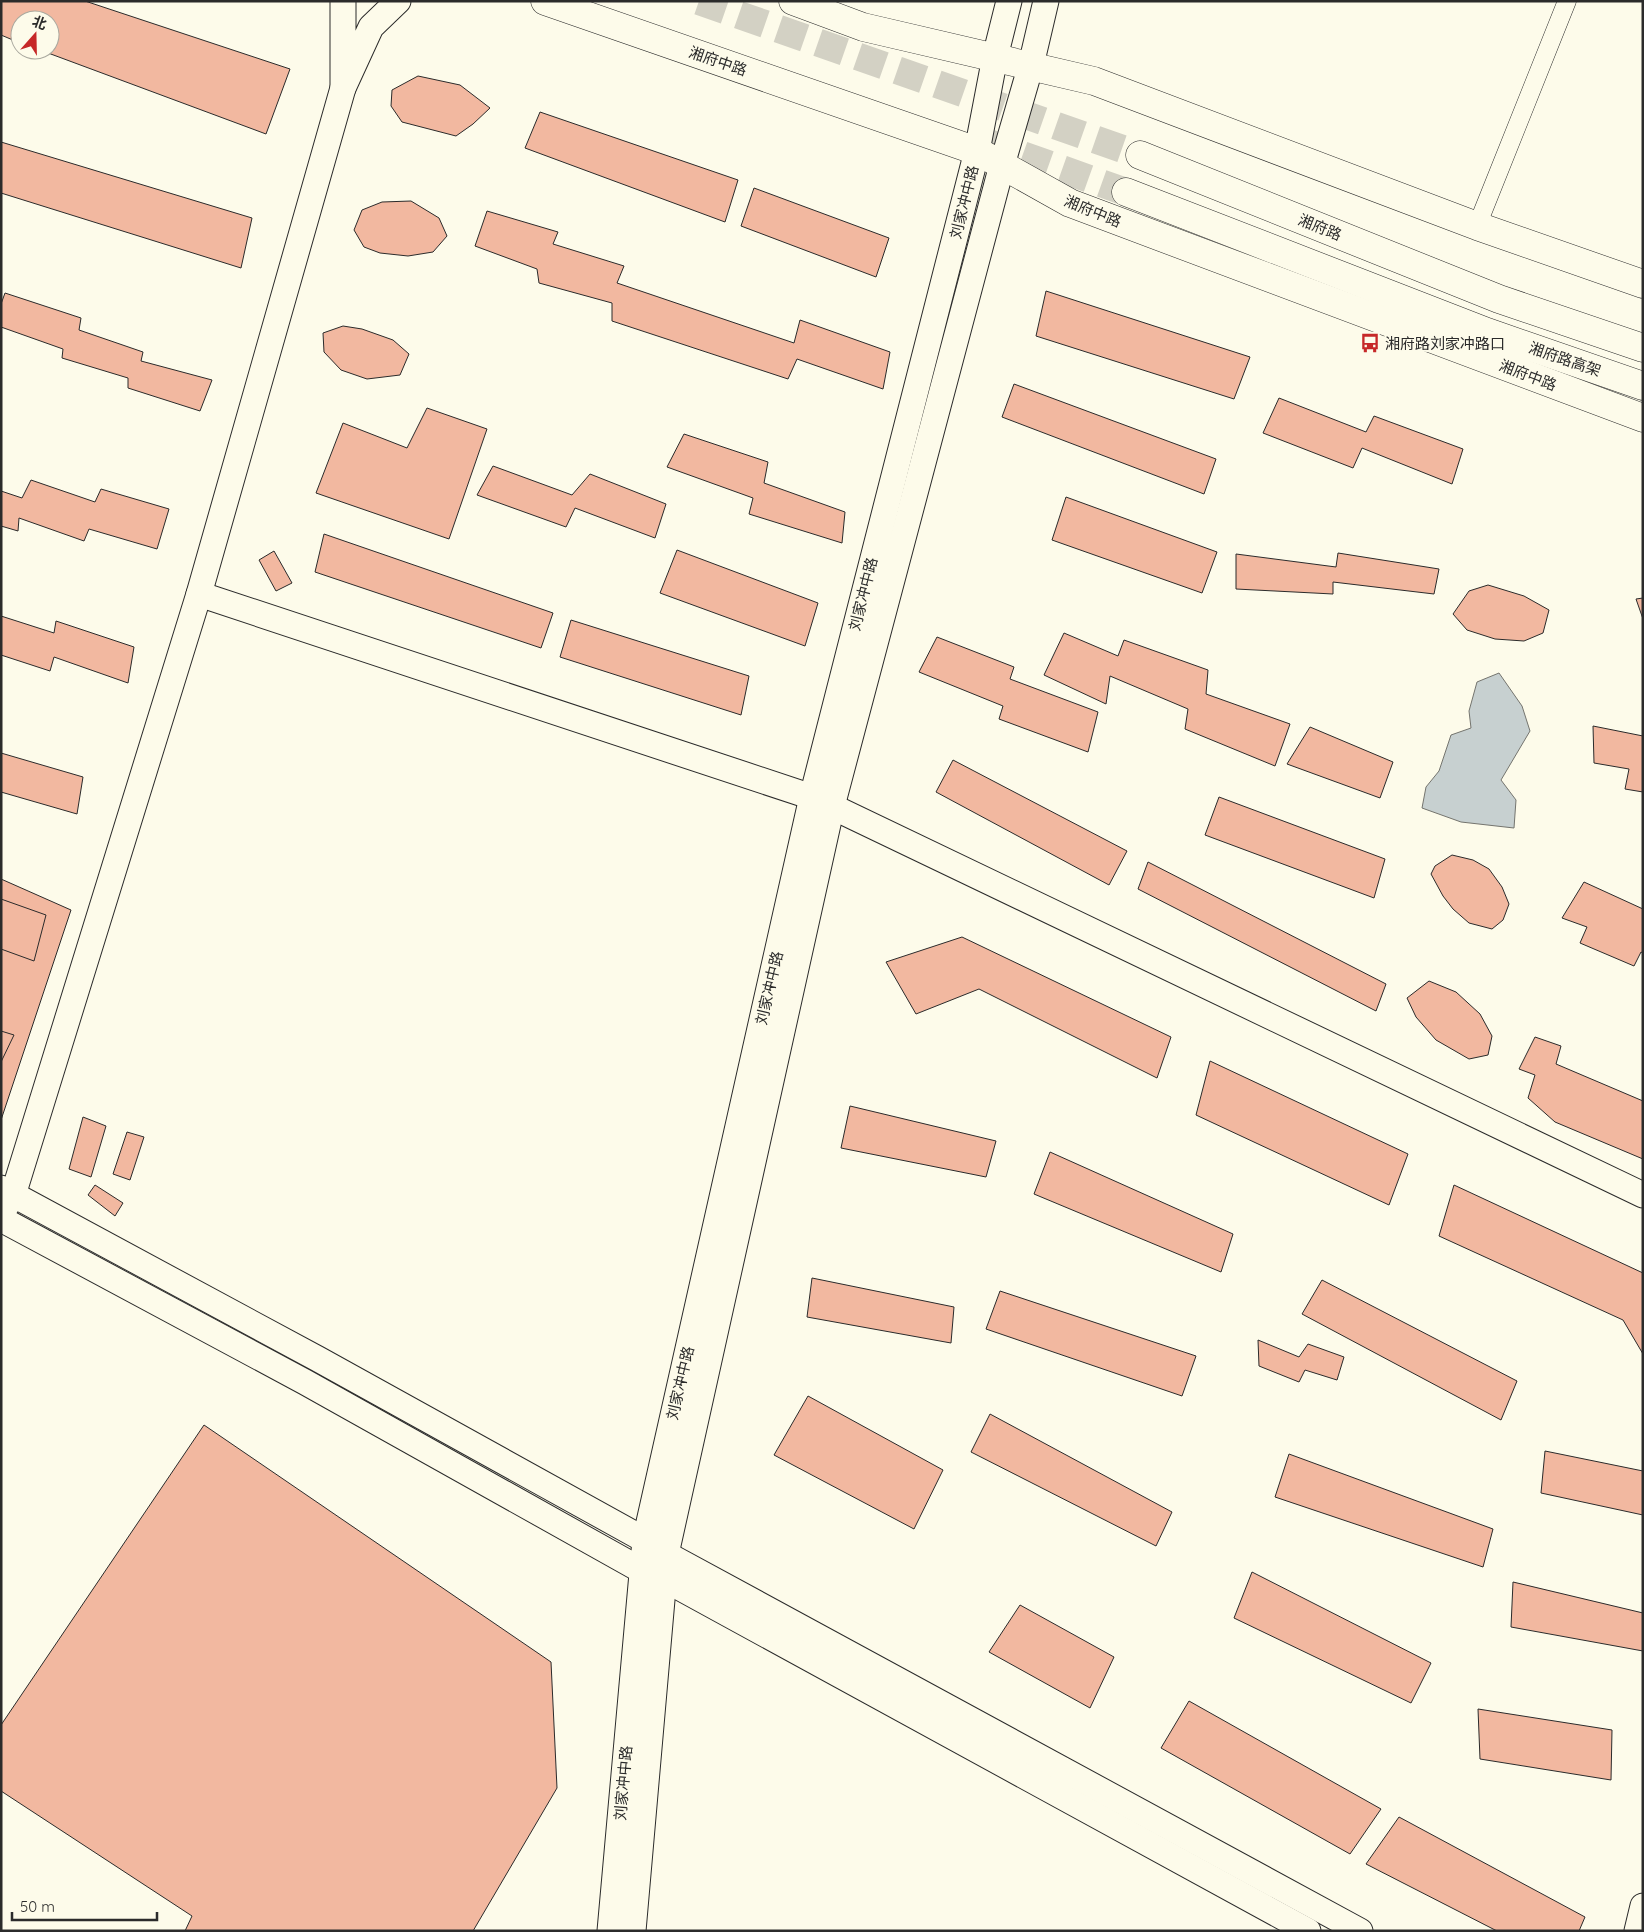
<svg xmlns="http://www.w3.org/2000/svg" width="1644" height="1932" font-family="Quicksand,'Noto Sans SC',sans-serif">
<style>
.water{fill:#c7d0d0;stroke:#74746e}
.building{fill:#f2b8a0;stroke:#2b2b2b}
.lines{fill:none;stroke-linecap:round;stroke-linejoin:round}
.highway-tunnel{stroke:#d3d1c4;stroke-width:28;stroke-dasharray:28 14;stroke-linecap:butt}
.street-casing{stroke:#2b2b2b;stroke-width:19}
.secondary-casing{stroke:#2b2b2b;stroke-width:27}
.primary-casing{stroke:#2b2b2b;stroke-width:29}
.highway-casing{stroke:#2b2b2b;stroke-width:29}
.street{stroke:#fdfbea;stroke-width:18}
.secondary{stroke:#fdfbea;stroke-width:25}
.primary{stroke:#fdfbea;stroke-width:28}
.highway{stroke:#fdfbea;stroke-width:28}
.labels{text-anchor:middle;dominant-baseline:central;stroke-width:4;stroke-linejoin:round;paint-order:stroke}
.street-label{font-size:15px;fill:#2b2b2b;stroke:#fdfbea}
.poi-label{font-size:15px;fill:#2b2b2b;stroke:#fdfbea;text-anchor:start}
</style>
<rect width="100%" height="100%" fill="#fdfbea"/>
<polygon class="water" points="1499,673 1522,706 1530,731 1501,780 1516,800 1514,828 1461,822 1422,808 1426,787 1439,771 1451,735 1471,728 1469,711 1477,682"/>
<g class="building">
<polygon points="1,1 85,1 290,69 266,134 40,50 50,50 50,20 20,20 20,43 1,35"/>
<polygon points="418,76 460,85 490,108 473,124 456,136 402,122 391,106 392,90"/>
<polygon points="540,112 738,180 725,222 525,148"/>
<polygon points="1,142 252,218 241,268 1,193"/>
<polygon points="754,188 889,238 876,277 741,226"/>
<polygon points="411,201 439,218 447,236 433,252 408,256 380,253 364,247 354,230 362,210 382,202"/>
<polygon points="487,211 558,232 553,244 624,266 617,283 794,343 800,320 890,352 883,389 797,359 788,379 612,321 612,303 539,283 537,269 475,246"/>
<polygon points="1046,291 1250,357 1234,399 1036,336"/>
<polygon points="5,293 81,318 79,330 143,352 141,361 212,380 200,411 128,388 128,378 62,358 63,349 1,327 1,304"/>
<polygon points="343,326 362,329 393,340 409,354 400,375 367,379 341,370 324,352 323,333"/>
<polygon points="1014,384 1216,459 1204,494 1002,417"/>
<polygon points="1279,398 1366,432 1374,416 1463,449 1452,484 1362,448 1353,468 1263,433"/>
<polygon points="427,408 487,429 449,539 316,493 343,423 407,448"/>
<polygon points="684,434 768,462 764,483 845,512 842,543 749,514 753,498 667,467"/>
<polygon points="493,466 572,495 590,474 666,504 655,538 575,508 566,527 477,495"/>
<polygon points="31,480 95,502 101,489 169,509 157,549 89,529 84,541 19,518 18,531 1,526 1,491 22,498"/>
<polygon points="1066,497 1217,552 1202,593 1052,540"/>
<polygon points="324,534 553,613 541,648 315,572"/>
<polygon points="677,550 818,603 805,646 660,593"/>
<polygon points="274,551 292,583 276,591 259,560"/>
<polygon points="1338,553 1439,569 1434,594 1333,582 1333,594 1236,589 1236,554 1336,567"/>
<polygon points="1488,585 1524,596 1549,610 1543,633 1524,641 1495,639 1467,630 1453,614 1469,591"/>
<polygon points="1643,598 1643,619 1636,599"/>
<polygon points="1,616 54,633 56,621 134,647 128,683 54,657 50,671 1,655"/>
<polygon points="571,620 749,676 741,715 560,657"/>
<polygon points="1064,633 1118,656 1124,640 1208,670 1206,694 1290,724 1275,766 1185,729 1188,709 1110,676 1106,704 1044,675"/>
<polygon points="937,637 1014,667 1010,679 1098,712 1088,752 999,719 1003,706 919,672"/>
<polygon points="1593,726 1643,736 1643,792 1625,789 1629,769 1594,763"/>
<polygon points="1310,727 1393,762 1380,798 1287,764"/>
<polygon points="1,753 83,777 77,814 1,792"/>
<polygon points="953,760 1127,851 1109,885 936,792"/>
<polygon points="1219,797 1385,859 1374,898 1205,835"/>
<polygon points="1452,855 1473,860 1489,869 1502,887 1509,904 1503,920 1492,929 1469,923 1453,909 1443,896 1431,874 1435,866"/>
<polygon points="1148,862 1386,984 1376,1011 1138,889"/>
<polygon points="1,879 71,910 1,1120"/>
<polygon points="1584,882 1643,909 1643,953 1641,952 1634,966 1580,943 1587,927 1562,918"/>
<polygon points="1,899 46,915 34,961 1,949"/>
<polygon points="962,937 1171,1037 1157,1078 979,989 916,1014 886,962"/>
<polygon points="1429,981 1456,992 1480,1014 1492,1036 1488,1055 1469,1059 1436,1040 1416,1017 1407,998"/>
<polygon points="1,1031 14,1035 1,1062"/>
<polygon points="1535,1037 1561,1046 1556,1064 1643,1101 1643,1159 1555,1122 1528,1098 1535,1075 1519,1069"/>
<polygon points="1210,1061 1408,1154 1389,1205 1196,1115"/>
<polygon points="850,1106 996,1141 986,1177 841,1148"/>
<polygon points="83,1117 106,1126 91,1177 69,1169"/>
<polygon points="127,1132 144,1137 130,1180 113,1174"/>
<polygon points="1050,1152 1233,1234 1221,1272 1034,1194"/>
<polygon points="95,1185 123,1203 115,1216 88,1195"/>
<polygon points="1454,1185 1643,1273 1643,1354 1623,1320 1439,1236"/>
<polygon points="812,1278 954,1307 951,1343 807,1317"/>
<polygon points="1322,1280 1517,1381 1501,1420 1302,1314"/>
<polygon points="1000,1291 1196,1356 1182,1396 986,1329"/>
<polygon points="1258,1340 1299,1357 1308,1344 1344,1357 1337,1380 1305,1370 1299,1382 1259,1366"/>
<polygon points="808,1396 943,1470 914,1529 774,1455"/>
<polygon points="990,1414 1172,1512 1156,1546 971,1452"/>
<polygon points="204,1425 551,1662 557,1788 473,1931 185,1931 192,1916 1,1791 1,1725"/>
<polygon points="1545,1451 1643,1471 1643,1515 1541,1493"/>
<polygon points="1289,1454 1493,1529 1483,1567 1275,1497"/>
<polygon points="1252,1572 1431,1663 1411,1703 1234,1618"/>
<polygon points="1513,1582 1643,1613 1643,1651 1511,1627"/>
<polygon points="1020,1605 1114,1657 1090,1708 989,1652"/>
<polygon points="1189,1701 1381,1809 1350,1854 1161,1748"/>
<polygon points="1478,1709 1612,1730 1611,1780 1480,1759"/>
<polygon points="1399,1817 1585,1917 1579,1931 1497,1931 1366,1864"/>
</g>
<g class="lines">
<g class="highway-tunnel">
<polyline points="699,1 1140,155"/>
<polyline points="983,141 1126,192"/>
</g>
<defs>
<polyline id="street" points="1477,226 1567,1"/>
<g id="secondary">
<polyline points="343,1 343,88 371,27 398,1"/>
<polyline points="199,594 812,797 1643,1195"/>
<polyline points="1,1188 318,1359 645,1540 666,1554 1360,1931"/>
<polyline points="5,1208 13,1195 199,594 343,88"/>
<polyline points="1,1219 305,1382 641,1570 664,1579 1308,1931"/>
<polyline points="610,1931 645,1540 812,797 977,151 995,57 1009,1"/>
<polyline points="633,1931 666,1554 832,806 1002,165 1031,65 1046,1"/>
<polyline points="1637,1931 1643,1906"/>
</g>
<g id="primary">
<polyline points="545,1 977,151 1070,203 1643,418"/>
<polyline points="793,1 863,27 1094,81 1477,226 1643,284"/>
</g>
<g id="highway">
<polyline points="1140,155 1499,299 1643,348"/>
<polyline points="1126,192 1487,332 1643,386"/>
</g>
</defs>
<use href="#street" class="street-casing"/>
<use href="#secondary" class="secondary-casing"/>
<use href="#primary" class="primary-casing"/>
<use href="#highway" class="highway-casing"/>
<use href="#street" class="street"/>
<use href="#secondary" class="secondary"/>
<use href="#primary" class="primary"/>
<use href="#highway" class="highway"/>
</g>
<defs>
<symbol id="bus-bare" viewBox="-9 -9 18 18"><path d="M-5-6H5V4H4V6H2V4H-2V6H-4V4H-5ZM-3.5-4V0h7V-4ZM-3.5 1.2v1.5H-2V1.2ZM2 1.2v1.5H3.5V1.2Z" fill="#c62828" stroke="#fdfbea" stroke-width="2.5" paint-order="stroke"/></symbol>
</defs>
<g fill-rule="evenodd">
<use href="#bus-bare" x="1356" y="329" width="28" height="28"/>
</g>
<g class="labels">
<g class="street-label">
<text transform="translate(718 61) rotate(19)">湘府中路</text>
<text transform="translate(964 202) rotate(-76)">刘家冲中路</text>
<text transform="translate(1093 211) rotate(22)">湘府中路</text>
<text transform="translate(1320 227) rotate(22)">湘府路</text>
<text transform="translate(1565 359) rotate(19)">湘府路高架</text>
<text transform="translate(1528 375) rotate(21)">湘府中路</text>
<text transform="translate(863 594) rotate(-76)">刘家冲中路</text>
<text transform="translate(769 988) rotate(-77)">刘家冲中路</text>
<text transform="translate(680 1383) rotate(-77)">刘家冲中路</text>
<text transform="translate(623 1783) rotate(-85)">刘家冲中路</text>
</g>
<g class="poi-label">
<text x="1385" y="343">湘府路刘家冲路口</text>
</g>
</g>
<rect width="1644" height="1932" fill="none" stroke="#2b2b2b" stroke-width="5"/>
<g transform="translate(35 35) rotate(20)"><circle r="24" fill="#fdfbea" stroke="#a9a89e"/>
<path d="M0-4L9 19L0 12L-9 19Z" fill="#c62828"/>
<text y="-8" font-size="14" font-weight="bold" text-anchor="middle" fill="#2b2b2b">北</text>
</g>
<path d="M12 1912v8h145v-8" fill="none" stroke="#2b2b2b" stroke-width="2.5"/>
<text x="20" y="1912" font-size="15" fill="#2b2b2b" stroke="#fdfbea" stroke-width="4" paint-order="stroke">50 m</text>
</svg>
